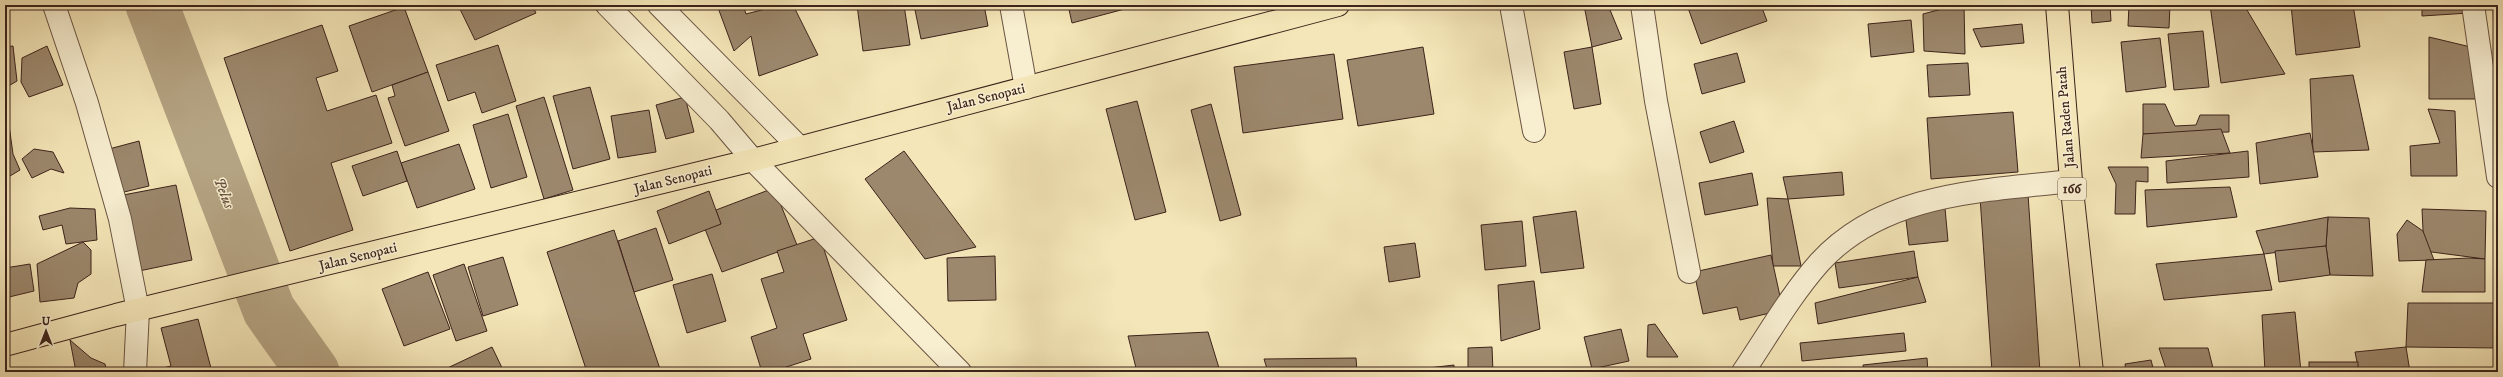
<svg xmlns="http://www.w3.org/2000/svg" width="2503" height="377" font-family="'IM FELL DW Pica',serif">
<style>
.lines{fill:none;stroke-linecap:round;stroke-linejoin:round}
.river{stroke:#b5a483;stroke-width:53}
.building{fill:#9c886d;stroke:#3c231b}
.minor-casing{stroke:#6a5442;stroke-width:24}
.major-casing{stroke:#3c231b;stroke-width:24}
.minor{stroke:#f8efd1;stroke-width:22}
.major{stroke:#f4e6b8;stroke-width:22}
.labels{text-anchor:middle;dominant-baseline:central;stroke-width:3;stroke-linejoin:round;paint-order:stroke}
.shield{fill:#f8efd1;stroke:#746052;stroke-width:1}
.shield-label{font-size:13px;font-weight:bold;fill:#3c231b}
.street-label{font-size:14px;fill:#3c231b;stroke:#f8efd1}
.water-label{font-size:15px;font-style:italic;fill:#66503f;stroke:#f8efd1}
</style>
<rect width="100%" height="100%" fill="#f4e6b8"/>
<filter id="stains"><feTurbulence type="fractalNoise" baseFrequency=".005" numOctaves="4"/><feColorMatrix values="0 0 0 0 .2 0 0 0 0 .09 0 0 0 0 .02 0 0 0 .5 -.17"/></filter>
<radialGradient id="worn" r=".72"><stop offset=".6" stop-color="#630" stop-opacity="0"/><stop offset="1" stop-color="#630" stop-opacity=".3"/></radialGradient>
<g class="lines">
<polyline class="river" points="152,5 269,310 313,372"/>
</g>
<g class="building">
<polygon points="458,5 532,5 536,13 475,40"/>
<polygon points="717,5 743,5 746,14 781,5 793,5 818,55 759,76 751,36 734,51"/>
<polygon points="857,5 904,5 910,45 863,51"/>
<polygon points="914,5 984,5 988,26 921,39"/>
<polygon points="1068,5 1135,5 1136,6 1072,23"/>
<polygon points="1584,5 1608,5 1622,39 1592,47"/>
<polygon points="1687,5 1761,5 1767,21 1701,44"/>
<polygon points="1957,5 1964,5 1965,54 1924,51 1923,14"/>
<polygon points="2091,5 2110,5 2111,21 2092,23"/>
<polygon points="2129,5 2170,5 2169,28 2128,26"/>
<polygon points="2210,5 2244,5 2285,74 2221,83"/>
<polygon points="2291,5 2353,5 2360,47 2296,55"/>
<polygon points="2422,5 2468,5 2469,13 2422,16"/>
<polygon points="2493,5 2498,5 2498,37 2494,37"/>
<polygon points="404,7 428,72 372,92 349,26"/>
<polygon points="1911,20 1914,52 1871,57 1868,24"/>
<polygon points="2022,24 2024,43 1981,47 1973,29"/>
<polygon points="322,25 338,71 316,78 327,111 376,95 392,143 331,163 353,230 290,251 224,58"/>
<polygon points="2203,31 2209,87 2174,90 2168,34"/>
<polygon points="2429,37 2479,49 2479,99 2429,99"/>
<polygon points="2160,38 2166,87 2126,92 2121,42"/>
<polygon points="498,45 516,101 482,113 475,92 448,101 436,65"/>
<polygon points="13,46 17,81 5,88 5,47"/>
<polygon points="47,46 63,85 29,97 21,82 22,58"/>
<polygon points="1423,47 1434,114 1358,126 1347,60"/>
<polygon points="1592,47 1601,104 1574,109 1564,52"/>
<polygon points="1737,53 1745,82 1702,94 1694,64"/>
<polygon points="1334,54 1343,119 1243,133 1234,67"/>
<polygon points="1968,63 1970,95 1929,97 1927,65"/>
<polygon points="428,72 449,131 405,146 388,98 395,96 392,85"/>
<polygon points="2353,75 2369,150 2313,152 2310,79"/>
<polygon points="590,87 610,159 573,169 553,96"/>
<polygon points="544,97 573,190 544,199 516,106"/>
<polygon points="685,97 694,132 666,139 656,105"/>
<polygon points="1137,101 1166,212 1135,220 1106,109"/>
<polygon points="1211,104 1241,215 1220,221 1191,110"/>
<polygon points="2143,104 2165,104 2175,126 2196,125 2200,115 2229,115 2229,132 2143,134"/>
<polygon points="2428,109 2455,111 2457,176 2411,176 2410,146 2440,143"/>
<polygon points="649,110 656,152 618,158 611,116"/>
<polygon points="2013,112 2018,172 1931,179 1927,118"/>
<polygon points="508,114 527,177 491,188 473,125"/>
<polygon points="1734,121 1744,152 1710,163 1700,132"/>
<polygon points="9,125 13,154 20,170 5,179 5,126"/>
<polygon points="2221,129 2230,153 2141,158 2143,134"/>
<polygon points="2310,133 2318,177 2260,184 2256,143"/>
<polygon points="139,141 149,186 120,193 109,149"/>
<polygon points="459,144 475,189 417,208 401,163"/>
<polygon points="34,149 53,152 64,173 51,169 32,178 22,159"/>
<polygon points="397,151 407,181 363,196 352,166"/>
<polygon points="904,151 976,247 925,259 865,179"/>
<polygon points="2248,151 2249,177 2167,183 2166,161"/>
<polygon points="2108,167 2148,167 2148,182 2136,181 2135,214 2115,214 2116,184"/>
<polygon points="1842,172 1844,195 1788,199 1783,177"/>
<polygon points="1752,173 1758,205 1705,215 1699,183"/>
<polygon points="176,185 192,260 139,271 123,195"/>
<polygon points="2230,187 2237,217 2147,227 2145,190"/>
<polygon points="774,188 797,245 722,272 705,229 721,224 716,210"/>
<polygon points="709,191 721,224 669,244 657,211"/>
<polygon points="2028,194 2040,372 1992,372 1980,197"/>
<polygon points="1767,198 1788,199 1801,266 1773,266"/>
<polygon points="70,208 95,209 97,240 66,244 62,225 43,230 39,216"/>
<polygon points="1945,208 1948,241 1909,245 1905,212"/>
<polygon points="2422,209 2486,211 2485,259 2424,251"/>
<polygon points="1576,211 1584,268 1541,273 1533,217"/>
<polygon points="2328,217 2369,218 2373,276 2330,275 2326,246"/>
<polygon points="2328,217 2326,246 2264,254 2256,231"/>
<polygon points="2407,220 2423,231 2434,260 2399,261 2397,234"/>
<polygon points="1522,221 1526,266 1485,270 1481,225"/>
<polygon points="656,228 673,280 634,292 618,241"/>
<polygon points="614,230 634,292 661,372 587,372 547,252"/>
<polygon points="820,237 847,320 803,334 811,359 771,372 762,372 751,337 777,328 761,279 784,272 777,251"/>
<polygon points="83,242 91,250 91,274 78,283 74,298 40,302 37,264"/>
<polygon points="1415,243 1420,277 1389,282 1384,247"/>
<polygon points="2326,246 2330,275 2279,282 2275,251"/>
<polygon points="1914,251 1918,277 1839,288 1835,263"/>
<polygon points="2264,254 2272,290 2164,300 2156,264"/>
<polygon points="1771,255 1783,310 1740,320 1737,307 1703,314 1694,272"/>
<polygon points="995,256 996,300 948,301 947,258"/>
<polygon points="503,257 518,305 483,316 468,267"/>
<polygon points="2469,258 2485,259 2485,292 2422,292 2426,260"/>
<polygon points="30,264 34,291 5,298 5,268"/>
<polygon points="464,264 487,331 456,341 433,275"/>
<polygon points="428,272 450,329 404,346 382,289"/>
<polygon points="712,274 726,321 687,333 673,285"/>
<polygon points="1918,277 1926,302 1818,324 1815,303"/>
<polygon points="1534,281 1540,329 1501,341 1498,285"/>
<polygon points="2408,303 2498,303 2498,348 2406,347"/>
<polygon points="2295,312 2301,372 2265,372 2262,315"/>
<polygon points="198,319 212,372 164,372 163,368 171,366 161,328"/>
<polygon points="1655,324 1678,357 1647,357 1648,325"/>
<polygon points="1621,329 1629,361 1592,369 1584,337"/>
<polygon points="1208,332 1219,368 1205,372 1137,372 1128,336"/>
<polygon points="1904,333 1906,351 1802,361 1800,343"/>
<polygon points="70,340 91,358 105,364 107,372 76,372"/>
<polygon points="492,347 504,372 439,372"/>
<polygon points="1492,347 1493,372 1468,372 1468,348"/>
<polygon points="2406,347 2410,372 2359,372 2355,352"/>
<polygon points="2159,348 2208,348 2214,372 2167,372"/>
<polygon points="1356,358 1357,372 1268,372 1264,359"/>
<polygon points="1927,358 1928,372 1864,372 1863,365"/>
<polygon points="2151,360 2154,372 2126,372 2125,364"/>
<rect x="2309" y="362" width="49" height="10"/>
<polygon points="1454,365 1454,372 1420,372 1420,369"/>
<polygon points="1504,370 1554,371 1504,372"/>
</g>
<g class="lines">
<defs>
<g id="minor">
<polyline points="54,5 87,103 120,219 138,310 135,372"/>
<polyline points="607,5 719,120 753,160 960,372"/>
<polyline points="659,5 798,146"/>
<polyline points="1011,5 1026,88"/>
<polyline points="1511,5 1534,131"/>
<polyline points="1642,5 1656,101 1689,272"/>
<polyline points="2473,5 2498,177"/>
<path d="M 1743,372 C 1768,335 1790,296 1819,263 C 1883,192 1984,191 2071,181"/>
</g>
<g id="major">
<polyline points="2057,5 2071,181 2092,372"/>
<polyline points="5,345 116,315 753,160 1338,5"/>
</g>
</defs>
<use href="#minor" class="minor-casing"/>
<use href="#major" class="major-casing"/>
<use href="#minor" class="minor"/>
<use href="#major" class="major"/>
</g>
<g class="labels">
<rect class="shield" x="2058" y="178" width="28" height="22" rx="3"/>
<g class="shield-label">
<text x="2072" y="189">166</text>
</g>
<g class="street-label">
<text transform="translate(986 98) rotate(-14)">Jalan Senopati</text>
<text transform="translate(2066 117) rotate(-95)">Jalan Raden Patah</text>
<text transform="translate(673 180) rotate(-14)">Jalan Senopati</text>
<text transform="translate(358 257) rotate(-14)">Jalan Senopati</text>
</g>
<g class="water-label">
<text transform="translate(224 193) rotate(69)">Pelus</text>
</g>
</g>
<rect width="2503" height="377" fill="none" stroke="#f4e6b8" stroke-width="20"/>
<rect x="6" y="6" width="2491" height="365" fill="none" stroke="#3c231b" stroke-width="2"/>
<rect x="10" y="10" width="2483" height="357" fill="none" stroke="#3c231b"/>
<g transform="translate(46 331)" stroke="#f8efd1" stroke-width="3" paint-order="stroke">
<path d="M0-3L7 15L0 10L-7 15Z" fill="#3c231b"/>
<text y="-6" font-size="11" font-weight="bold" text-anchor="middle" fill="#3c231b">U</text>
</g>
<rect width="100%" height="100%" filter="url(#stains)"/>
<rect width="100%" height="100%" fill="url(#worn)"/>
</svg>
